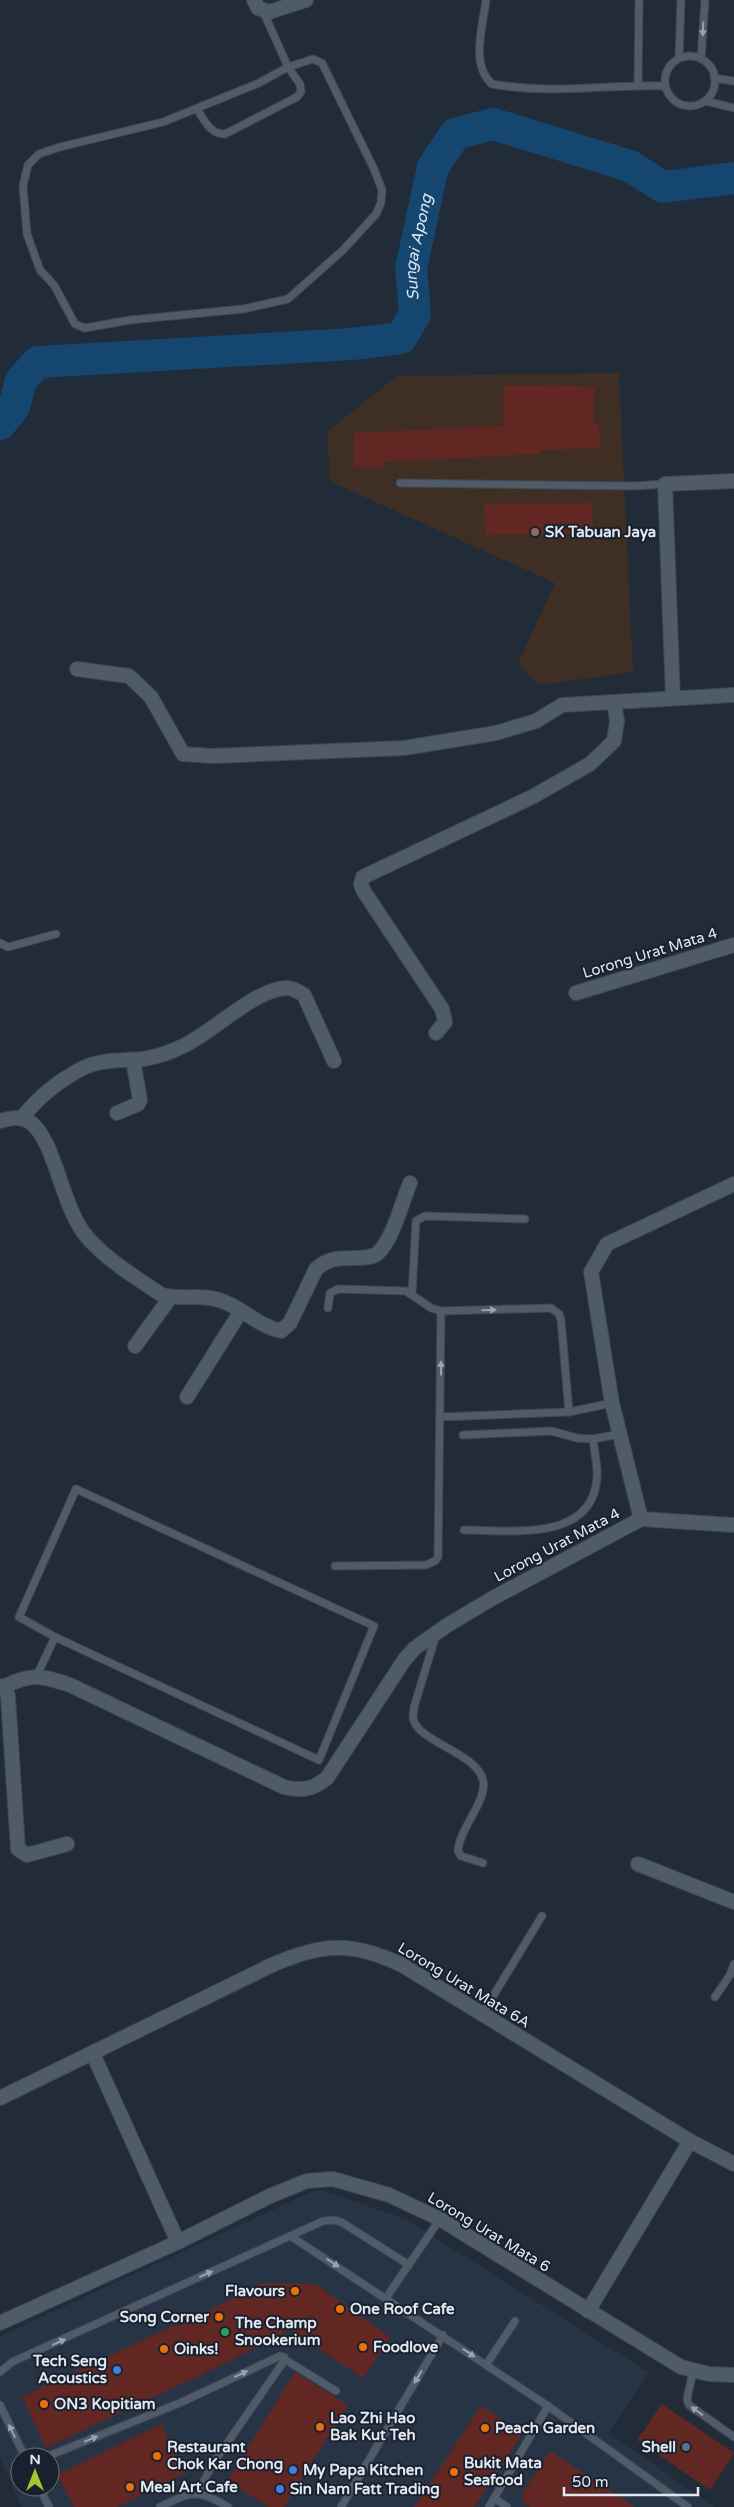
<svg xmlns="http://www.w3.org/2000/svg" width="734" height="2507" font-family="'Varela Round',sans-serif">
<style>
.built{fill:#273446;fill-rule:evenodd}
.education{fill:#3e2e23}
.lines{fill:none;stroke-linecap:round;stroke-linejoin:round}
.river{stroke:#14466f;stroke-width:32}
.building{fill:#622723}
.lane-casing{stroke:#3f4652;stroke-width:9}
.street-casing{stroke:#3f4652;stroke-width:16}
.lane{stroke:#505b69;stroke-width:7}
.street{stroke:#505b69;stroke-width:14}
.oneway{fill:#9aa2ae}
.education-dot{fill:#8d6e63;stroke:#18212d;stroke-width:2}
.food-dot{fill:#e8710a;stroke:#18212d;stroke-width:2}
.leisure-dot{fill:#2e9e5b;stroke:#18212d;stroke-width:2}
.shop-dot{fill:#3f7fe0;stroke:#18212d;stroke-width:2}
.service-dot{fill:#5c6f8a;stroke:#18212d;stroke-width:2}
.labels{text-anchor:middle;dominant-baseline:central;stroke-width:4;stroke-linejoin:round;paint-order:stroke}
.poi-label{font-size:15px;font-weight:bold;fill:#e3e9f2;stroke:#18212d;text-anchor:start}
.street-label{font-size:15px;fill:#e3e9f2;stroke:#18212d}
.water-label{font-size:16px;font-style:italic;fill:#d9e6f4;stroke:#18212d}
</style>
<rect width="100%" height="100%" fill="#222b38"/>
<path class="built" d="M 318,2189 L 407,2220 L 648,2372 L 609,2434 L 715,2507 L 22,2507 L 0,2458 L 0,2336 ZM 20,2457 L 50,2457 L 50,2487 L 20,2487 Z"/>
<polygon class="education" points="619,373 633,672 539,685 518,663 555,583 329,481 328,431 397,376"/>
<g class="lines">
<path class="river" id="s1" d="M 0,424 L 14,407 L 21,380 L 38,362 L 352,344 L 401,338 L 415,314 L 411,268 L 433,167 L 455,134 L 493,124 L 630,166 L 663,187 L 734,178"/>
</g>
<g class="building">
<polygon points="553,385 595,387 593,424 599,423 600,449 579,448 539,451 539,454 383,462 383,467 354,467 354,433 504,426 503,386"/>
<polygon points="592,503 593,533 485,535 484,504"/>
<polygon points="261,2283 315,2284 390,2337 363,2378 290,2330 203,2374 46,2448 22,2397 177,2324 178,2327"/>
<polygon points="295,2372 348,2405 284,2507 269,2507 227,2481"/>
<polygon points="662,2404 734,2453 710,2490 637,2440"/>
<polygon points="481,2406 523,2433 474,2507 414,2507"/>
<polygon points="161,2424 185,2473 117,2507 74,2507 57,2475"/>
<polygon points="550,2451 635,2507 530,2507 523,2502 522,2494"/>
</g>
<g class="lines">
<defs>
<g id="lane">
<path d="M 486,0 C 483,26 470,65 492,84 C 554,95 605,84 665,86"/>
<circle cx="690" cy="81" r="25"/>
<polyline points="679,58 681,0"/>
<polygon points="313,59 322,63 374,169 382,190 381,203 376,214 343,250 288,299 243,309 130,320 85,328 75,324 54,285 40,270 27,234 23,186 28,165 39,154 60,147 163,122 259,83 288,67"/>
<polyline points="701,59 705,0"/>
<polyline points="714,78 733,81"/>
<polyline points="638,85 639,0"/>
<polyline points="705,101 734,108"/>
<path d="M 197,109 C 205,121 210,134 225,134 L 297,97 L 301,92 L 300,84 L 288,67 L 263,11"/>
<polyline points="400,483 633,486 665,484"/>
<polyline points="0,943 8,947 56,934"/>
<polyline points="412,1293 416,1221 425,1216 525,1219"/>
<polyline points="328,1308 330,1293 338,1289 406,1291 431,1308 441,1311 551,1308 559,1314 561,1320 569,1412"/>
<polyline points="440,1417 569,1412 612,1403"/>
<polyline points="463,1435 551,1431 577,1438 593,1439"/>
<path d="M 464,1530 C 510,1530 593,1543 597,1477 C 598,1465 594,1451 593,1439 L 620,1434"/>
<polyline points="335,1566 426,1565 435,1561 438,1557 441,1311"/>
<path d="M 436,1635 L 414,1707 C 414,1710 413,1715 413,1718 C 417,1742 476,1752 483,1780 C 488,1800 459,1829 458,1851 L 461,1856 L 483,1863"/>
<polyline points="37,1675 55,1637 319,1760 374,1626 76,1489 19,1617 55,1637"/>
<polyline points="715,1997 730,1975 734,1964"/>
<polyline points="482,2014 542,1916"/>
<polyline points="292,2237 548,2406 688,2507"/>
<polyline points="386,2298 440,2219"/>
<polyline points="284,2359 336,2391"/>
<polyline points="486,2365 515,2321"/>
<polyline points="693,2371 687,2399 689,2405 734,2437"/>
<polyline points="0,2372 12,2362 323,2221 335,2220 343,2223 409,2265"/>
<polyline points="0,2405 25,2457"/>
<polyline points="46,2457 182,2402 280,2356 284,2357 284,2361 212,2465 198,2493"/>
<polyline points="39,2487 49,2507"/>
<polyline points="494,2498 507,2507"/>
<path d="M 160,2507 C 190,2492 198,2488 228,2507"/>
<polyline points="341,2507 443,2335"/>
<polyline points="489,2507 548,2406"/>
</g>
<g id="street">
<polyline points="254,0 258,8 269,12 306,0"/>
<polyline points="77,669 129,676 151,697 183,754 213,756 404,748 496,733 536,721 562,705 734,695"/>
<polyline points="673,698 665,484 734,481"/>
<polyline points="576,993 734,945"/>
<polyline points="436,1033 445,1022 442,1009 363,890 361,884 363,877 532,797 590,764 614,741 617,721 614,702"/>
<polyline points="117,1113 138,1104 140,1100 133,1060"/>
<path d="M 22,1118 C 39,1096 58,1081 83,1068 C 100,1059 124,1061 143,1059 C 156,1057 171,1052 183,1046 C 212,1033 255,989 286,988 C 293,988 298,991 304,995 L 334,1061"/>
<path d="M 0,1121 C 9,1118 21,1116 30,1122 C 56,1141 61,1207 87,1237 C 108,1261 135,1277 162,1295 C 180,1300 200,1294 219,1300 C 241,1306 257,1326 281,1331 L 290,1323 L 316,1269 C 328,1258 339,1258 355,1258 C 363,1258 372,1258 378,1253 C 393,1239 402,1202 410,1183"/>
<polyline points="135,1346 170,1298"/>
<polyline points="187,1397 241,1311"/>
<polyline points="641,1519 612,1403 591,1272 607,1244 734,1184"/>
<polyline points="0,1686 7,1692 8,1697 18,1849 27,1855 67,1844"/>
<path d="M 3,1687 C 32,1673 40,1675 70,1685 L 284,1787 C 302,1791 312,1790 327,1778 L 405,1659 L 415,1648 L 446,1626 L 493,1598 L 641,1519 L 734,1525"/>
<polyline points="638,1864 734,1902"/>
<polyline points="93,2054 178,2242"/>
<path d="M 0,2098 L 272,1965 C 322,1943 352,1941 402,1965 L 690,2141 L 734,2164"/>
<polyline points="588,2311 690,2141"/>
<polyline points="0,2323 178,2242 270,2196 307,2181 333,2179 389,2195 440,2219 681,2367 709,2374 734,2375"/>
</g>
</defs>
<use href="#lane" class="lane-casing"/>
<use href="#street" class="street-casing"/>
<use href="#lane" class="lane"/>
<use href="#street" class="street"/>
</g>
<defs><path id="oneway-solid" d="M-6-.8H1V-3.2L6.5 0L1 3.2V.8H-6Z" transform="scale(1.25)"/></defs>
<g class="oneway">
<use href="#oneway-solid" transform="translate(703 29) rotate(93)"/>
<use href="#oneway-solid" transform="translate(489 1310) rotate(-1)"/>
<use href="#oneway-solid" transform="translate(441 1368) rotate(-90)"/>
<use href="#oneway-solid" transform="translate(333 2263) rotate(33)"/>
<use href="#oneway-solid" transform="translate(206 2274) rotate(-24)"/>
<use href="#oneway-solid" transform="translate(59 2342) rotate(-24)"/>
<use href="#oneway-solid" transform="translate(469 2353) rotate(34)"/>
<use href="#oneway-solid" transform="translate(241 2374) rotate(-25)"/>
<use href="#oneway-solid" transform="translate(418 2377) rotate(121)"/>
<use href="#oneway-solid" transform="translate(697 2411) rotate(-144)"/>
<use href="#oneway-solid" transform="translate(12 2431) rotate(-115)"/>
<use href="#oneway-solid" transform="translate(91 2439) rotate(-22)"/>
</g>
<circle class="education-dot" cx="535" cy="532" r="5"/>
<g class="food-dot">
<circle cx="295" cy="2291" r="5"/>
<circle cx="340" cy="2309" r="5"/>
<circle cx="219" cy="2317" r="5"/>
<circle cx="363" cy="2347" r="5"/>
<circle cx="164" cy="2349" r="5"/>
<circle cx="44" cy="2404" r="5"/>
<circle cx="320" cy="2427" r="5"/>
<circle cx="485" cy="2428" r="5"/>
<circle cx="157" cy="2456" r="5"/>
<circle cx="454" cy="2472" r="5"/>
<circle cx="130" cy="2487" r="5"/>
</g>
<circle class="leisure-dot" cx="225" cy="2332" r="5"/>
<g class="shop-dot">
<circle cx="117" cy="2370" r="5"/>
<circle cx="293" cy="2470" r="5"/>
<circle cx="280" cy="2489" r="5"/>
</g>
<circle class="service-dot" cx="686" cy="2447" r="5"/>
<g class="labels">
<g class="poi-label">
<text x="545" y="532">SK Tabuan Jaya</text>
<text x="285" y="2291" text-anchor="end">Flavours</text>
<text x="350" y="2309">One Roof Cafe</text>
<text x="209" y="2317" text-anchor="end">Song Corner</text>
<text x="235" y="2323">The Champ<tspan x="235" dy="17">Snookerium</tspan></text>
<text x="373" y="2347">Foodlove</text>
<text x="174" y="2349">Oinks!</text>
<text x="107" y="2361" text-anchor="end">Tech Seng<tspan x="107" dy="17">Acoustics</tspan></text>
<text x="54" y="2404">ON3 Kopitiam</text>
<text x="330" y="2418">Lao Zhi Hao<tspan x="330" dy="17">Bak Kut Teh</tspan></text>
<text x="495" y="2428">Peach Garden</text>
<text x="167" y="2447">Restaurant<tspan x="167" dy="17">Chok Kar Chong</tspan></text>
<text x="676" y="2447" text-anchor="end">Shell</text>
<text x="464" y="2463">Bukit Mata<tspan x="464" dy="17">Seafood</tspan></text>
<text x="303" y="2470">My Papa Kitchen</text>
<text x="140" y="2487">Meal Art Cafe</text>
<text x="290" y="2489">Sin Nam Fatt Trading</text>
</g>
<g class="street-label">
<text transform="translate(650 953) rotate(-17)">Lorong Urat Mata 4</text>
<text transform="translate(557 1545) rotate(-28)">Lorong Urat Mata 4</text>
<text transform="translate(464 1985) rotate(31)">Lorong Urat Mata 6A</text>
<text transform="translate(489 2232) rotate(31)">Lorong Urat Mata 6</text>
</g>
<g class="water-label">
<text stroke="none"><textPath href="#s1" startOffset="534">Sungai Apong</textPath></text>
</g>
</g>
<g transform="translate(35 2472)"><circle r="24" fill="#18212d" stroke="#69717c"/>
<path d="M0-4L9 19L0 12L-9 19Z" fill="#9eca2e"/>
<text y="-8" font-size="14" font-weight="bold" text-anchor="middle" fill="#e3e9f2">N</text>
</g>
<path d="M564 2487v8h134v-8" fill="none" stroke="#e3e9f2" stroke-width="2.5"/>
<text x="572" y="2487" font-size="15" fill="#e3e9f2" stroke="#18212d" stroke-width="4" paint-order="stroke">50 m</text>
</svg>
